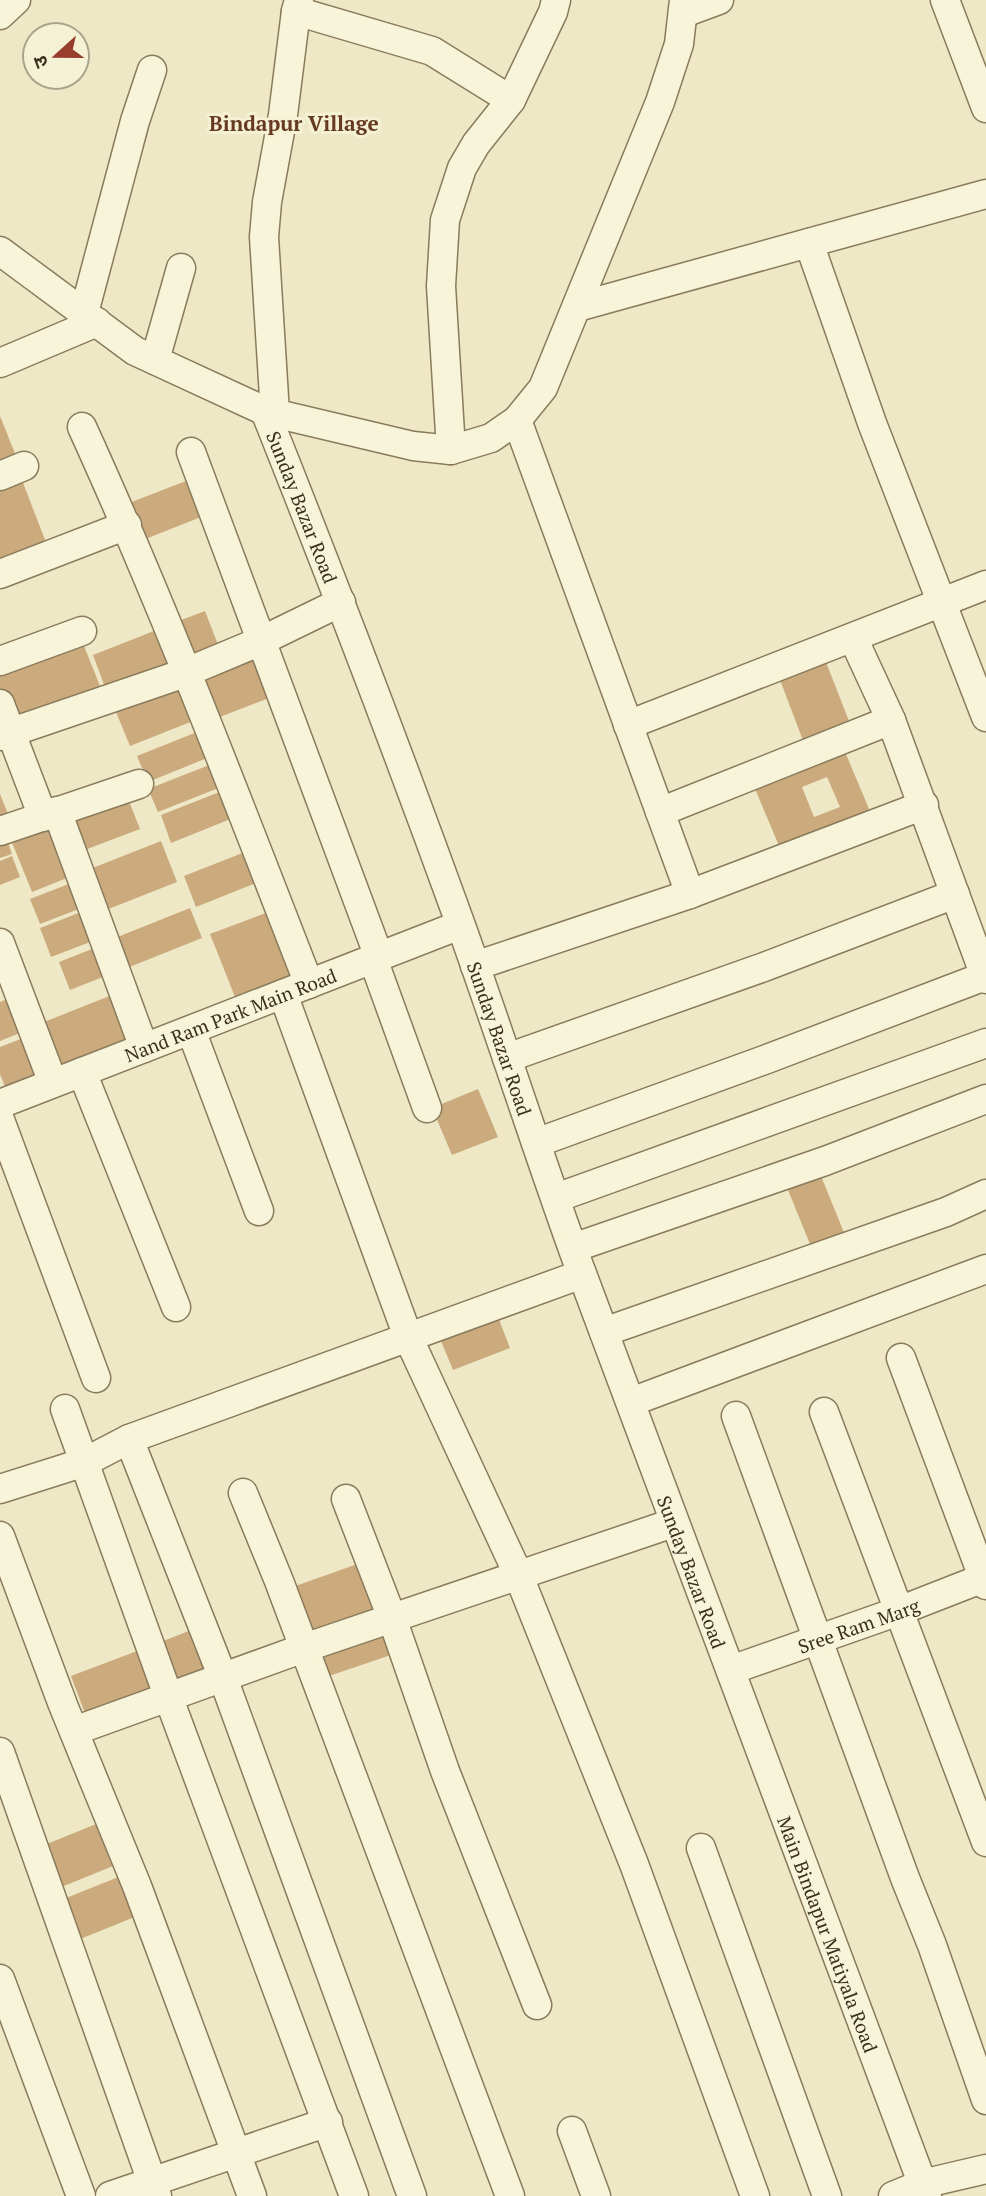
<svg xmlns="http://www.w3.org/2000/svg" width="986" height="2196" font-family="'PT Serif','Noto Sans Devanagari',serif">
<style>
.building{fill:#cbaa7d;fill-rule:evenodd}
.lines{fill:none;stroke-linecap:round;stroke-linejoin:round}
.minor-casing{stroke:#897b5c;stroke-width:31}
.minor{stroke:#f8f4d9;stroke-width:28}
.labels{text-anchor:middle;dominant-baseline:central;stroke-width:6;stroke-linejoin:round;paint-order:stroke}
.street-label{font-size:19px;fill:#39301f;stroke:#f5f1d5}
.neighbourhood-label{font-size:21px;font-weight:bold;fill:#653a20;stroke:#f5f1d5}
</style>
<rect width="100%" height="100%" fill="#eee8c6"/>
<g class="building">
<polygon points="0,416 18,461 0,468"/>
<polygon points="20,475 47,545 0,563 0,483"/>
<polygon points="191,479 206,515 143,540 129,503"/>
<polygon points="205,611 220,650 191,661 176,622"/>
<polygon points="159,629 173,664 106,690 93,655"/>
<polygon points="80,636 100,686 13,721 0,688 0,667"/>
<polygon points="257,658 272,697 217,718 202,679"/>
<polygon points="826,662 854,734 807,751 780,680"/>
<polygon points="184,685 198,719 130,746 116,712"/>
<polygon points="202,730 212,756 148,782 137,756"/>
<path d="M 843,747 L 872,816 L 782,853 L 753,784 ZM 827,777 L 840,807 L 814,817 L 802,787 Z"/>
<polygon points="212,764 221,787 158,812 148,789"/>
<polygon points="125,791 140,829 82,851 68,814"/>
<polygon points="222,791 233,818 171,843 161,815"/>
<polygon points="0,794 12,824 0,829"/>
<polygon points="55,817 77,874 32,892 9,835"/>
<polygon points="4,832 12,854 0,858 0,833"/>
<polygon points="161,841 177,882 106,910 90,869"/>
<polygon points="245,852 256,883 196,907 184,876"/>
<polygon points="12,856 20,877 0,885 0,861"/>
<polygon points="74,882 84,907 40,924 30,899"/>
<polygon points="190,908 202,938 127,968 115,938"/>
<polygon points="86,910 98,939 51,957 40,928"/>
<polygon points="271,911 297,978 237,1002 210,934"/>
<polygon points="97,947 108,975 70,990 59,962"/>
<polygon points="117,993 137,1041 58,1073 39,1024"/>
<polygon points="17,995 30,1029 0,1041 0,1002"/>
<polygon points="31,1035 47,1076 7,1092 0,1074 0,1047"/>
<polygon points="478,1089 498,1137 452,1155 432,1108"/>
<polygon points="819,1171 847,1240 814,1254 786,1185"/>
<polygon points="498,1317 510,1348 453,1370 441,1341"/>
<polygon points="363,1562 384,1619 307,1646 287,1589"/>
<polygon points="199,1627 217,1676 171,1694 153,1645"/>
<polygon points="382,1630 391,1655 320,1679 312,1654"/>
<polygon points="145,1648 163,1696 89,1724 71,1676"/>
<polygon points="106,1820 123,1862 54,1890 37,1848"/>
<polygon points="126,1874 142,1914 73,1942 56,1902"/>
</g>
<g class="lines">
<defs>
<g id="minor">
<polyline points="945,0 986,108"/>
<polyline points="296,11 432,51 511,100"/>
<polyline points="684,13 719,0"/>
<polyline points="0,15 16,0"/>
<polyline points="809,243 872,423 986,717"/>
<polyline points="0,251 135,351 265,411 413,446 451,450 491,438 517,420 543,388 660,102 679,44 684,0"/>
<polyline points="577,307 986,194"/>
<polyline points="84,313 135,121 152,70"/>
<polyline points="155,360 181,268"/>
<polyline points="0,363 97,322"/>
<path id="s1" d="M 265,411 C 332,579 397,749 459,920 C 499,1031 535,1144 575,1255 C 690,1569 809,1882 927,2196"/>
<polyline points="275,413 264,237 267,202 283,115 296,11 299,0"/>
<polyline points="517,420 690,894"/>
<path d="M 82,427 C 165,609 236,797 309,984"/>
<polyline points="451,450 441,286 445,220 462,168 476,144 511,100 553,12 556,0"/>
<polyline points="191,452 379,957"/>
<polyline points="0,476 24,466"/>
<polyline points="0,574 127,525"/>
<polyline points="853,638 891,720 986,979"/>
<polyline points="0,661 82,631"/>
<polyline points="0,704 43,817"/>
<polyline points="628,725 986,585"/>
<polyline points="0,736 182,674 261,641 341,602"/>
<polyline points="57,811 144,1048"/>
<polyline points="660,812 891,720"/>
<polyline points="0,831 139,784"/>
<polyline points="0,943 53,1083"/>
<polyline points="373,959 427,1108"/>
<polyline points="475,966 690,894 924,805"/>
<polyline points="283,994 408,1337 518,1574 634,1864 755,2196"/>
<polyline points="191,1030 259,1211"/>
<polyline points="507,1058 764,967 955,894"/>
<polyline points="82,1072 176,1307"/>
<path id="s2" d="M 0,1104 L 460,925"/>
<polyline points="0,1120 96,1378"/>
<polyline points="536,1143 767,1059 985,976"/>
<polyline points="556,1198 986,1043"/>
<polyline points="573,1248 825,1161 986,1099"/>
<polyline points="604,1332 946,1212 986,1194"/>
<polyline points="901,1358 986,1585"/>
<polyline points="631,1402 986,1269"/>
<polyline points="65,1409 175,1715 354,2196"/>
<polyline points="824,1412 986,1842"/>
<polyline points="736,1416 905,1878 932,1945 986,2100"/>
<polyline points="129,1439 223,1678 412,2196"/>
<polyline points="0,1489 85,1462 129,1439 582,1274"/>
<polyline points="243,1493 279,1581 510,2196"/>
<polyline points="346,1499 392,1618 445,1771 537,2005"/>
<polyline points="0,1536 63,1705 137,1886 252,2196"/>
<path id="s3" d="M 731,1670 L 899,1611 L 986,1577"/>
<polyline points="74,1731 304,1648 673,1523"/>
<polyline points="0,1752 157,2196"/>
<polyline points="701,1848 827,2196"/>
<polyline points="0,1979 81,2196"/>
<polyline points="572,2131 596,2196"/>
<polyline points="110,2196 328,2122"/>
<polyline points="893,2196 922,2184 986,2169"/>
</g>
</defs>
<use href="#minor" class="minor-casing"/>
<use href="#minor" class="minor"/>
</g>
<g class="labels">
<g class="street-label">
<text stroke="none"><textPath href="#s1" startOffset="103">Sunday Bazar Road</textPath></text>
<text stroke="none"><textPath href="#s2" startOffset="247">Nand Ram Park Main Road</textPath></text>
<text stroke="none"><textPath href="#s1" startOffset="670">Sunday Bazar Road</textPath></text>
<text stroke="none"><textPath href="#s1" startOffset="1237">Sunday Bazar Road</textPath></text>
<text stroke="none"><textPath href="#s3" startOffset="135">Sree Ram Marg</textPath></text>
<text stroke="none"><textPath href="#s1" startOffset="1624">Main Bindapur Matiyala Road</textPath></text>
</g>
<g class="neighbourhood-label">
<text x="294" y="123">Bindapur Village</text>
</g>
</g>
<g transform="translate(56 56) rotate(249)"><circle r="33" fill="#f5f1d5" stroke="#aaa48c" stroke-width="2"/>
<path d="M0-5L12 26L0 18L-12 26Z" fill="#973e2d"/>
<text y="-10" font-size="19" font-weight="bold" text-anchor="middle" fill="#39301f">उ</text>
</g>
</svg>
